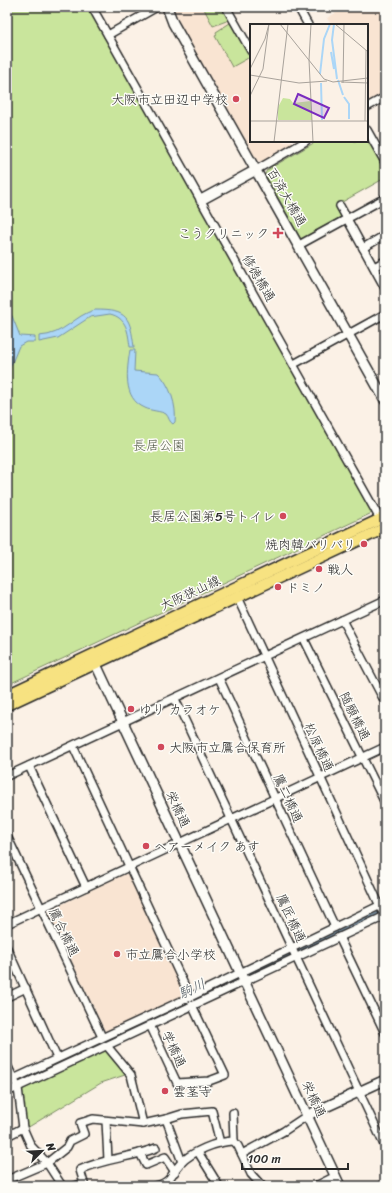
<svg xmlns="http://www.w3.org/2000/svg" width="392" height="1193" font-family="Sriracha,'Klee One',sans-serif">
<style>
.built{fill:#f9e4d2}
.green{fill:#c9e59c;stroke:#7a8864}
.water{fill:#abd6f7;stroke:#7892a5}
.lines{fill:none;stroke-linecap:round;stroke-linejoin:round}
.stream{stroke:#7892a5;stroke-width:2}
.street-casing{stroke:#2b2b2b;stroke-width:10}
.secondary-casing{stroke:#2b2b2b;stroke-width:12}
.primary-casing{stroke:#2b2b2b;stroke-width:13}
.street{stroke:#fdfcf7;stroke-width:7}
.secondary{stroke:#fdfcf7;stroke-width:9}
.primary{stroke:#f7e281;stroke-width:10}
.poi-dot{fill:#d1495b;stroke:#fdfcf7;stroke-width:1.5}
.labels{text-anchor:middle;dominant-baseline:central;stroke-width:3;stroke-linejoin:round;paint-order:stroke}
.poi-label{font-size:13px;fill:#2b2b2b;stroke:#fdfcf7;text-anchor:start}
.street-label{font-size:13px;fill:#2b2b2b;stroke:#fdfcf7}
.park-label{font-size:13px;fill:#525a47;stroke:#fdfcf7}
.water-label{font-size:14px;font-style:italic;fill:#4b565e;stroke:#fdfcf7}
.inset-river{fill:none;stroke:#abd6f7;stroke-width:2}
.inset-road{fill:none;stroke:#a8a29b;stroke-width:1}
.view{fill:#7b2cbf;fill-opacity:0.15;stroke:#7b2cbf;stroke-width:2}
.inset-edge{fill:none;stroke:#2b2b2b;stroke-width:2}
</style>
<rect width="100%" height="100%" fill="#fbf1e6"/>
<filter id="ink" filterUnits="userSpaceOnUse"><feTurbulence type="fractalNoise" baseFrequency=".025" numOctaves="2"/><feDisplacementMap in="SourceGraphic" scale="8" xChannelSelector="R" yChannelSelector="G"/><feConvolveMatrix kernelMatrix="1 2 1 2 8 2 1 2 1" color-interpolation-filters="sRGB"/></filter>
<g filter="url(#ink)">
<g class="built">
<polygon points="173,7 223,7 251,57 251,141 297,142 261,162 257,160 183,30"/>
<polygon points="346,7 385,7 385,91 367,102 367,25 331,25 327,18"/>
<polygon points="125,874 130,876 185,994 183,997 106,1033 49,913 50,910"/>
</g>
<g class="green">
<polygon points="7,7 88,7 372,513 7,685"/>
<polygon points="203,7 222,7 229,20 213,26"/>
<polygon points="230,23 250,57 232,67 215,36 217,35 216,32"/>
<polygon points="367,139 385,171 385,178 335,206 341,217 301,239 265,174 267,170 317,141 367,141"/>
<polygon points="104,1049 108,1051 125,1075 101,1083 27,1128 21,1090 23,1087"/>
</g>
<g class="water">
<polygon points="7,310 12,316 20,336 35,337 35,342 26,342 19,346 7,375"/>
<path d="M 95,310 C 128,310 130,317 134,347 L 130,347 C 128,332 127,318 110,314 L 90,317 L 58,338 L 39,342 L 39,336 C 65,335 74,315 95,310 Z"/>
<path d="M 130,350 L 135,350 L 134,371 L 158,373 C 170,384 177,406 175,422 L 173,424 C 169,422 169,417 166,414 C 161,411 151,411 145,408 C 122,398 127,370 130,350 Z"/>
</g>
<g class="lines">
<g class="stream">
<polyline points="296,952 380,912"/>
<polyline points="245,975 292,954"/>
<polyline points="7,1087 239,978"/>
</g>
<defs>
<g id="street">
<polyline points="92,7 380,519"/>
<polyline points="226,7 251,51"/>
<polyline points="298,7 308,25"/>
<polyline points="108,35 157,7"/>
<polyline points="367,107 385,97"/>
<polyline points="367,130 385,162"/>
<polyline points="256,170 306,141"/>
<polyline points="340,206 385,288"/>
<polyline points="299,245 385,198"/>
<polyline points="363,248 385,235"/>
<polyline points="374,267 385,261"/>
<polyline points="294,364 385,314"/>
<polyline points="237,597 385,917"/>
<polyline points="342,620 385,702"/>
<polyline points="304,639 385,803"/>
<polyline points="219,678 335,927"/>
<polyline points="175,699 385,1147"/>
<polyline points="73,746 190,997"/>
<polyline points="29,766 86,887"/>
<polyline points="7,776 385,600"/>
<polyline points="7,836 102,1037"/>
<polyline points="7,924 385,747"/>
<polyline points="339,937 385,1033"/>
<polyline points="7,948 57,1058"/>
<polyline points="7,997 26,988"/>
<polyline points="150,1025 177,1083 209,1081 225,1075 192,1005"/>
<polyline points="107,1046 131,1075 143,1124"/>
<polyline points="7,1065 18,1088 23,1128 31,1146 47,1163 62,1186"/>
<polyline points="7,1082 190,997 385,903"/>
<polyline points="7,1092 385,916"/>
<polyline points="233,1113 234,1141 238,1146 251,1174 262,1186"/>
<polyline points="166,1119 182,1162"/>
<polyline points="106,1121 108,1160"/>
<polyline points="7,1136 23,1128"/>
<polyline points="198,1152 219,1186"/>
<polyline points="140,1153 146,1165 165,1157 175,1172"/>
<polyline points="242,1154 284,1131 308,1115"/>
<polyline points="7,1180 47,1163 67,1147 70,1141 84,1134 80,1123 93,1119 143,1124 166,1119 182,1114 212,1111 220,1143"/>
<path d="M 75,1186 L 84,1183 L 80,1170 C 104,1158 131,1158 156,1148"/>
<path d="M 155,1186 C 172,1182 170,1175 180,1164 C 191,1152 217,1141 234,1141"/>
<polyline points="316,1186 336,1176"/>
</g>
<g id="secondary">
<polyline points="167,7 173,23 385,400"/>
<polyline points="201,200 256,170"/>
<polyline points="93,658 340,1186"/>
<polyline points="308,1115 385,1080"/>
</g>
<g id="primary">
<polyline points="7,695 385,517"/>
<polyline points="7,705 385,528"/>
</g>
</defs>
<use href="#street" class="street-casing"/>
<use href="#secondary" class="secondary-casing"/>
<use href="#primary" class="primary-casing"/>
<use href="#street" class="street"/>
<use href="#secondary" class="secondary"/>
<use href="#primary" class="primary"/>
</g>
</g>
<g class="poi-dot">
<circle cx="236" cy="99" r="4"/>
<path d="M276 227h4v4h4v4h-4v4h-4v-4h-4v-4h4z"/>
<circle cx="283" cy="516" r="4"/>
<circle cx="364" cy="544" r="4"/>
<circle cx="319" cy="569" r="4"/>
<circle cx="278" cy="587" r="4"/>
<circle cx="131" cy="709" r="4"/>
<circle cx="161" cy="747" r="4"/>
<circle cx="146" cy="846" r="4"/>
<circle cx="117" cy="954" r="4"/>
<circle cx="165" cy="1091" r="4"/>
</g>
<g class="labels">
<g class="poi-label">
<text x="228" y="99" text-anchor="end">大阪市立田辺中学校</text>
<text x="269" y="233" text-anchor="end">こうクリニック</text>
<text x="275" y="516" text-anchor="end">長居公園第5号トイレ</text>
<text x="356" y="544" text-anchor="end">焼肉韓バリバリ</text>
<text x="327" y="569">戦人</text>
<text x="286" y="587">ドミノ</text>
<text x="139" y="709">ゆり カラオケ</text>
<text x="169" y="747">大阪市立鷹合保育所</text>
<text x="154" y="846">ヘアーメイク あす</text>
<text x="125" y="954">市立鷹合小学校</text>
<text x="173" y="1091">雲茎寺</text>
</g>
<g class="street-label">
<text transform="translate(287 197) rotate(60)">百済大橋通</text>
<text transform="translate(259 278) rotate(60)">修徳橋通</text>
<text transform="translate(190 593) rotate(-25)">大阪狭山線</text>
<text transform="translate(355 716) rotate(64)">随願橋通</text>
<text transform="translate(319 747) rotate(65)">松原橋通</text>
<text transform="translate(288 798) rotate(65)">鷹二橋通</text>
<text transform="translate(178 809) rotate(65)">栄橋通</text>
<text transform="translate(291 918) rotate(65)">鷹匠橋通</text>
<text transform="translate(64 932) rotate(64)">鷹合橋通</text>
<text transform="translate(174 1049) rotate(65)">学橋通</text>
<text transform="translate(314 1099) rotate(65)">栄橋通</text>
</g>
<g class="park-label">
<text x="159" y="445">長居公園</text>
</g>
<g class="water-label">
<text transform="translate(192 989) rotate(-25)">駒川</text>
</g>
</g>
<g transform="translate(250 24)">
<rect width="118" height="118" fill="#fbf1e6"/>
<path d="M 33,74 L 40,75 L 43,79 L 61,77 L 62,96 L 28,96 L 28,83 Z" fill="#c9e59c"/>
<path class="inset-river" d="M 84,0 L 82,16 L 87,55M 81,28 L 84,45M 70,50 L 74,15 L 80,0M 88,56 L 93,71M 71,59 L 72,96M 94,73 L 99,80 L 99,95"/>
<path class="inset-road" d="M 30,0 L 74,55 L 83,58 L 118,54M 61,0 L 59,36 L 63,118M 85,0 L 117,27M 0,45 L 15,15 L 19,0M 0,51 L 49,59 L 77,57M 91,58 L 118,59M 93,59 L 94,0M 0,72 L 13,45 L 19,0M 0,97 L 118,97M 115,97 L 116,26M 24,118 L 38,0"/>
<path class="view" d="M 48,70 L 79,84 L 74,94 L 44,80 Z"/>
<rect width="118" height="118" class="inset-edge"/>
</g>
<rect width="392" height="1193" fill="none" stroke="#fdfcf7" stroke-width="24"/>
<rect x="12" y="12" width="368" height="1169" fill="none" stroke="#2b2b2b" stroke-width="1.5" filter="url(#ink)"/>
<g transform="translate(42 1151) rotate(66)" stroke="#fdfcf7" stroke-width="3" paint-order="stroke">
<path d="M0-3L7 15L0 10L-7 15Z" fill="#2b2b2b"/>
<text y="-6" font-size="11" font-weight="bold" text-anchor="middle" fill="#2b2b2b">N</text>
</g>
<path d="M242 1163v6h106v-6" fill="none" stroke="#2b2b2b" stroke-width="2"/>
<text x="248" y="1163" font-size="12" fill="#2b2b2b" stroke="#fdfcf7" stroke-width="3" paint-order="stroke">100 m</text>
</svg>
